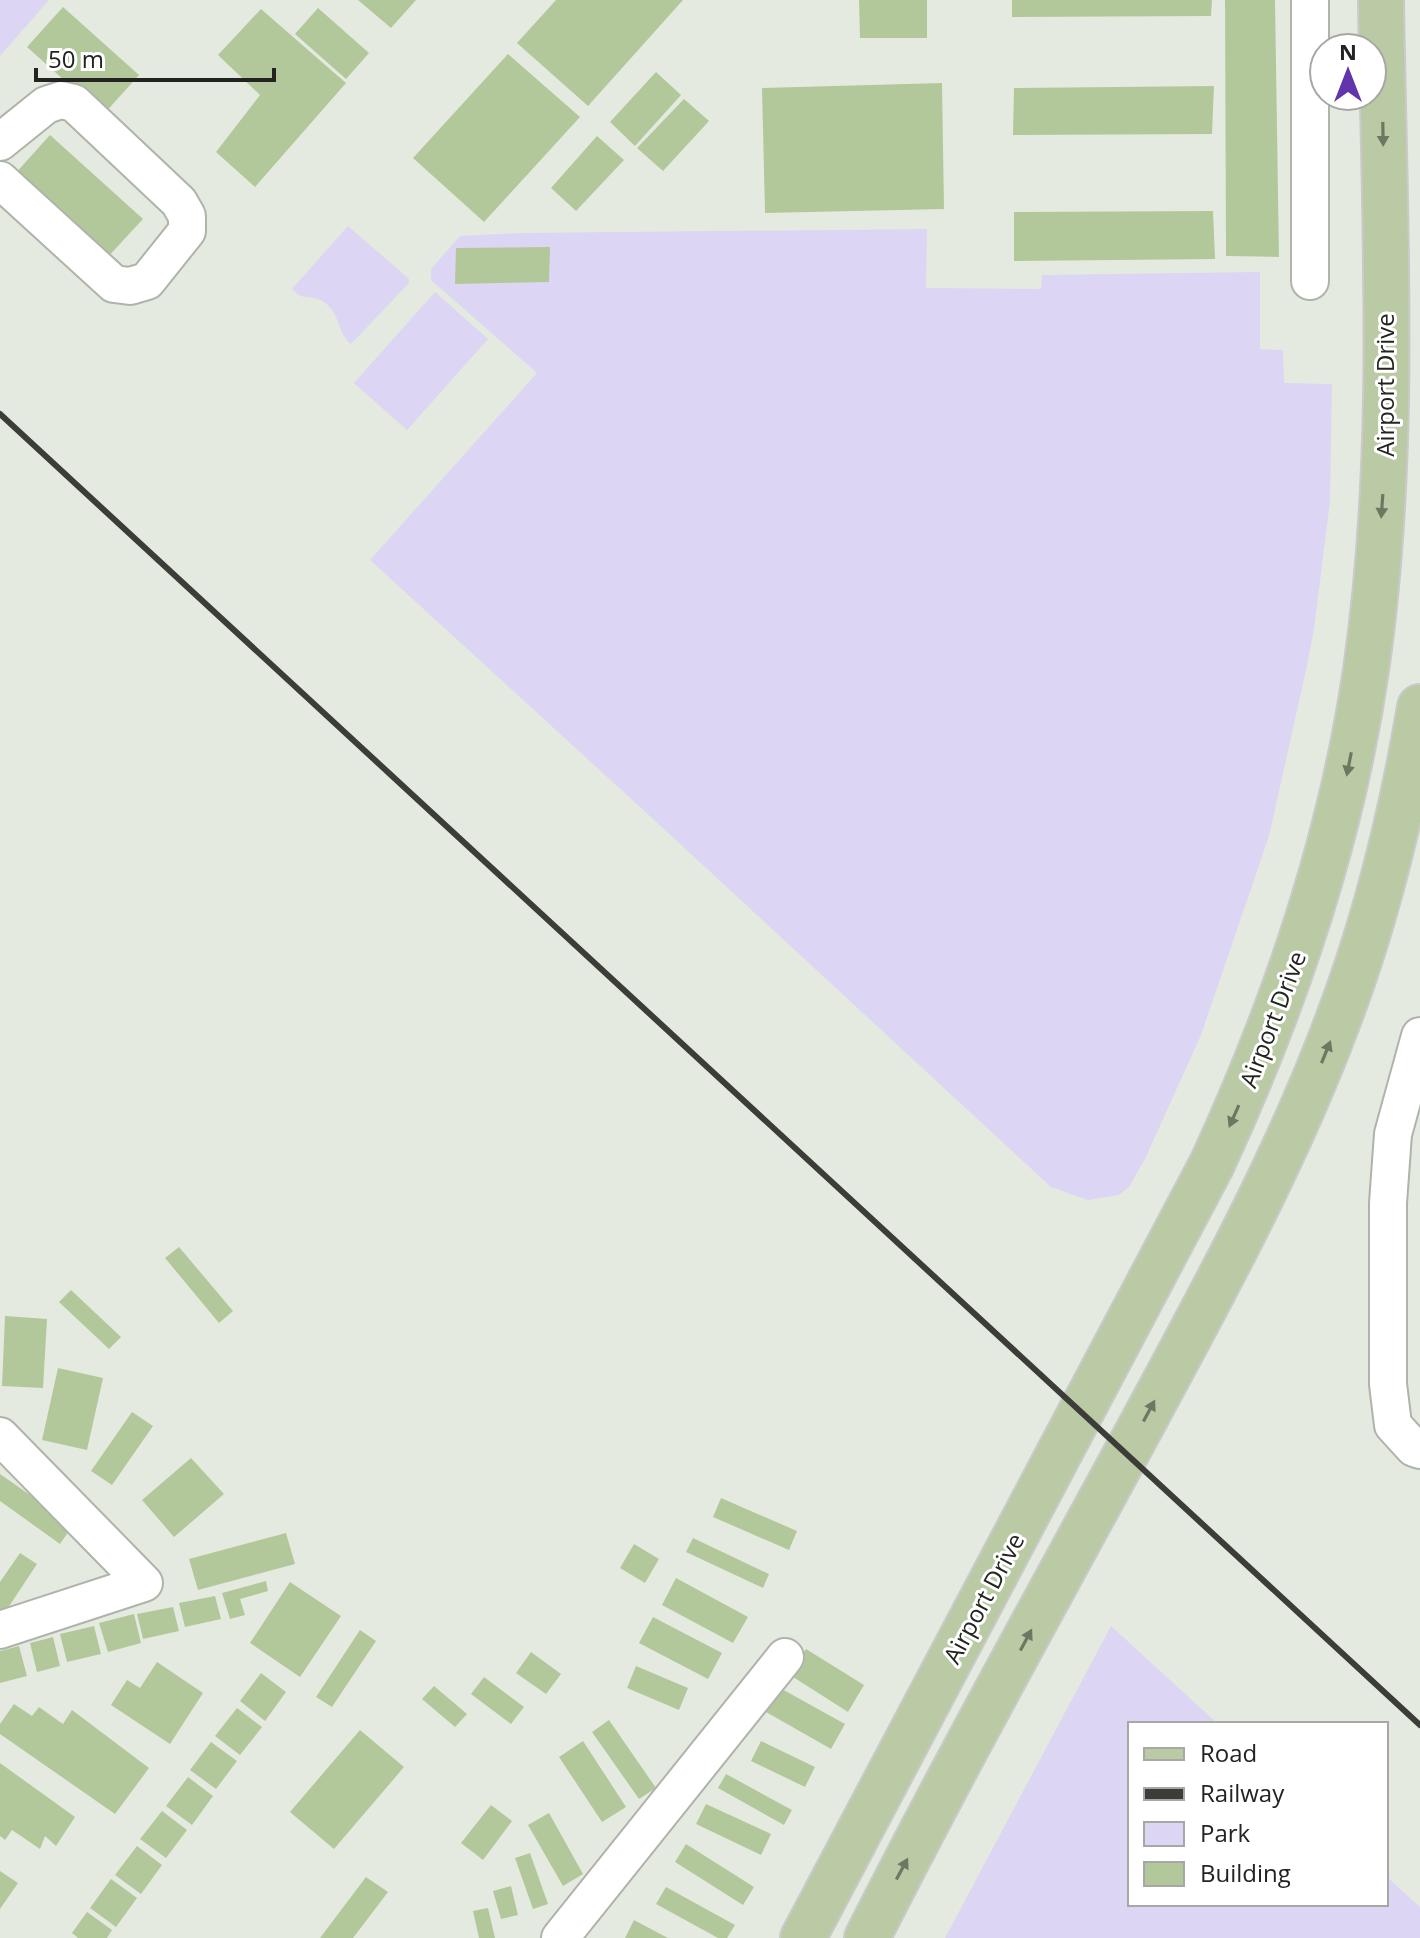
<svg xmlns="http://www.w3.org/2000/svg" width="1420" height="1938" font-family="'Open Sans',sans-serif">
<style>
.green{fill:#dcd5f3}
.building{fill:#b3c89a}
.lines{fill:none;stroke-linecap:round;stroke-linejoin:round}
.minor-casing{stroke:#afb4aa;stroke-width:40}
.major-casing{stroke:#cacaca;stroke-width:48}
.minor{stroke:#fff;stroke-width:36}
.major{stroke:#b9caa4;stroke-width:44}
.rail{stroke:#3c3d39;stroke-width:6}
.oneway{fill:#6e7762}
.labels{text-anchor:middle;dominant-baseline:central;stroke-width:6;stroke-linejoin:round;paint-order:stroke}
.street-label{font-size:24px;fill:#232421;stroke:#fff}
</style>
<rect width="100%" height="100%" fill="#e5eae0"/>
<g class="green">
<polygon points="0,0 49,0 0,56"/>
<path d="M 348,226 L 409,279 L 409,283 L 351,344 C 336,332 342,313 322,301 C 311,294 304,302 292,289 Z"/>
<polygon points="927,229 926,288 1041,289 1042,275 1260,272 1260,349 1283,350 1284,383 1332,384 1330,501 1314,629 1306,670 1269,836 1201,1035 1145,1159 1129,1187 1119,1195 1088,1200 1051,1187 652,818 370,560 537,373 431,280 431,269 460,236 522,233"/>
<polygon points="435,292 488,339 407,430 354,383"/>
<polygon points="1111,1626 1218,1724 1130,1724 1130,1904 1386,1904 1386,1876 1420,1907 1420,1938 945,1938"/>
</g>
<g class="building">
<polygon points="358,0 416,0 391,28"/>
<polygon points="556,0 683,0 588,106 517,43"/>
<polygon points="859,0 927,0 927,38 860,38"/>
<polygon points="1012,0 1212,0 1211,16 1012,17"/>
<polygon points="1225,0 1275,0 1279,257 1226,256"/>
<polygon points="63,7 139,75 103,115 27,47"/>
<polygon points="318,8 369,53 346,79 295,34"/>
<polygon points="261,9 346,83 255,187 216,152 260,95 218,55"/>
<polygon points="508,54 580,117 484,222 413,158"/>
<polygon points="656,72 681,95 635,146 610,122"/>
<polygon points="942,83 944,209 765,213 762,88"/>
<polygon points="1214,86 1212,134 1013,135 1014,88"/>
<polygon points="684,99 709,121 663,171 637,148"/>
<polygon points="50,135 143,219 105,260 13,176"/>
<polygon points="597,136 624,160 576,211 551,188"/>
<polygon points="1213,211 1215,259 1014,261 1014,212"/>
<polygon points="550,247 549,282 455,284 456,248"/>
<polygon points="179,1247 233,1311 219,1323 165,1258"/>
<polygon points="71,1290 121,1337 109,1349 59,1302"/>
<polygon points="5,1316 47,1319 43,1388 2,1386"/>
<polygon points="58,1368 103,1378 87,1450 42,1440"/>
<polygon points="132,1412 153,1426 112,1485 91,1471"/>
<polygon points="191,1458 224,1494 174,1537 142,1500"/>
<polygon points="0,1474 73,1525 60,1544 0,1501"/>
<polygon points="721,1498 797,1531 789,1550 713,1517"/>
<polygon points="286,1533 295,1564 198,1590 189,1559"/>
<polygon points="693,1538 769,1574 763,1588 686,1552"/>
<polygon points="634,1544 659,1559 645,1583 620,1568"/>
<polygon points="20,1553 37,1564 0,1620 0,1582"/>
<polygon points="676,1578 748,1617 733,1643 662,1605"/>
<polygon points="266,1581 268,1591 240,1599 245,1615 230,1619 222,1593"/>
<polygon points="290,1582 341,1616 300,1677 250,1643"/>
<polygon points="215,1596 221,1619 185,1627 179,1603"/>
<polygon points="173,1607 179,1631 143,1639 137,1614"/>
<polygon points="134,1614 141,1643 108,1652 99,1623"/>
<polygon points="653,1617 722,1653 708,1679 639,1643"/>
<polygon points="94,1626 101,1654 67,1662 60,1634"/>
<polygon points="360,1630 376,1641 332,1707 316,1697"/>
<polygon points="53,1637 60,1666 37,1672 30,1643"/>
<polygon points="19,1646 27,1676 0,1683 0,1651"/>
<polygon points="806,1649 864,1685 848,1712 790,1675"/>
<polygon points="531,1652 561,1674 546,1694 516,1673"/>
<polygon points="157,1662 203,1693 170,1744 111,1705 127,1680 140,1688"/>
<polygon points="636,1666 688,1688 679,1710 627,1688"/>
<polygon points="261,1673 286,1692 265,1721 240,1701"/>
<polygon points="484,1677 524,1707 511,1724 471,1694"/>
<polygon points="434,1686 467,1714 455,1727 422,1699"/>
<polygon points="780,1688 845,1724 831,1749 766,1712"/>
<polygon points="14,1704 32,1716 39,1707 63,1724 72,1710 149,1768 115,1814 0,1734 0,1724"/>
<polygon points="237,1708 262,1727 240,1755 215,1736"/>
<polygon points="609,1720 656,1788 639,1799 592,1732"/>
<polygon points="360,1730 404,1767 334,1849 290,1812"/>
<polygon points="583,1741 626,1807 602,1822 559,1757"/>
<polygon points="761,1741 815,1767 805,1787 751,1761"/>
<polygon points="211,1742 237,1761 216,1789 190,1770"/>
<polygon points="0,1763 75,1817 56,1846 45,1836 40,1849 12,1830 5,1840 0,1836"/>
<polygon points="726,1774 792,1810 784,1825 718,1788"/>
<polygon points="188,1777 213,1796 192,1825 166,1806"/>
<polygon points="706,1804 771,1834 761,1855 696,1824"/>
<polygon points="491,1805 512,1821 483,1860 461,1843"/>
<polygon points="162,1811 187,1830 166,1858 140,1839"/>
<polygon points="549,1813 583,1874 563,1886 528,1825"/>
<polygon points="686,1844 754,1887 743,1905 675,1862"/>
<polygon points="137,1846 162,1865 141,1894 115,1875"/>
<polygon points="530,1853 548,1904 533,1909 515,1858"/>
<polygon points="0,1871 18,1883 0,1909"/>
<polygon points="366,1877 388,1892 353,1938 320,1938"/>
<polygon points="111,1879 137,1898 116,1927 90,1908"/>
<polygon points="511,1886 518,1915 501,1919 493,1891"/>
<polygon points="666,1887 735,1925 727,1938 718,1938 656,1904"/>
<polygon points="488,1908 495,1938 479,1938 473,1911"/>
<polygon points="87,1912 112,1930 107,1938 78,1938 72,1933"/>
<polygon points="634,1920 668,1938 625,1938"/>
</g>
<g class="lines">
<defs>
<g id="minor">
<polyline points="1310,0 1310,281"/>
<polyline points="0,142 46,105 61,100 74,103 179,202 187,216 187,231 147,281 130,286 114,284 0,180"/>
<polyline points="1420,1036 1393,1134 1388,1203 1388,1384 1393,1425 1414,1448 1420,1450"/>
<polyline points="0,1436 144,1583 0,1630"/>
<polyline points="560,1938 785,1657"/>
</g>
<g id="major">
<path d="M 803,1938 L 1212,1164 C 1285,1006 1341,842 1366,670 C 1398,450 1384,221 1381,0"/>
<path d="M 867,1938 C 956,1762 1053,1589 1147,1415 C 1216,1287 1286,1159 1337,1023 C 1376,921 1402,814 1420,707"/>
</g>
</defs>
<use href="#minor" class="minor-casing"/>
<use href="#major" class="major-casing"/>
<use href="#minor" class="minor"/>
<use href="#major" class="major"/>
<polyline class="rail" points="0,414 1420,1725"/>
</g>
<defs><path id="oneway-solid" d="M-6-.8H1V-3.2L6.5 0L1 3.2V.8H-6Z" transform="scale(2)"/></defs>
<g class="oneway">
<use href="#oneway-solid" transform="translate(1383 134) rotate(89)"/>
<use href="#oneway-solid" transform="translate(1382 506) rotate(94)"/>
<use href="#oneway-solid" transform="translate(1349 764) rotate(101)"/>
<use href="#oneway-solid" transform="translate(1326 1052) rotate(-68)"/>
<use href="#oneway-solid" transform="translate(1234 1116) rotate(114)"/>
<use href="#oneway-solid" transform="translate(1149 1411) rotate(-62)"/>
<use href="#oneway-solid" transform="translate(1026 1640) rotate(-62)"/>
<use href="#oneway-solid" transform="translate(902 1869) rotate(-62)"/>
</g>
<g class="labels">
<g class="street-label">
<text transform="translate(1384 385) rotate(-90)">Airport Drive</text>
<text transform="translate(1272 1019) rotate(-69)">Airport Drive</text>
<text transform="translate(983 1598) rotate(-62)">Airport Drive</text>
</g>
</g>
<rect x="1128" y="1722" width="260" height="184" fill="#ffffff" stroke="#a7a7a6" stroke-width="2"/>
<rect x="1144" y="1748" width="40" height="12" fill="#b9caa4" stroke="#a7a7a6" stroke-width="2"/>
<text x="1200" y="1762" font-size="24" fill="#232421">Road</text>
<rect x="1144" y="1788" width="40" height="12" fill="#3c3d39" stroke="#a7a7a6" stroke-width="2"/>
<text x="1200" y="1802" font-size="24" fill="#232421">Railway</text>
<rect x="1144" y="1822" width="40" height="24" fill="#dcd5f3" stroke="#a7a7a6" stroke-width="2"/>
<text x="1200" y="1842" font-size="24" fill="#232421">Park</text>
<rect x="1144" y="1862" width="40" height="24" fill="#b3c89a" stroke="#a7a7a6" stroke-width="2"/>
<text x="1200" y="1882" font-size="24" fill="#232421">Building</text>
<g transform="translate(1348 72)"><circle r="38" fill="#ffffff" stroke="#a7a7a6" stroke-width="2"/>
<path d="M0-6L14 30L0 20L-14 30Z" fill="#6335ad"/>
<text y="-12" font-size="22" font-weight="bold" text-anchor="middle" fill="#232421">N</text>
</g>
<path d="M36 68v12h238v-12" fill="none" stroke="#232421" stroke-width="4"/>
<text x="48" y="68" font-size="24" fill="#232421" stroke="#ffffff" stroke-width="6" paint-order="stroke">50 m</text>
</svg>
